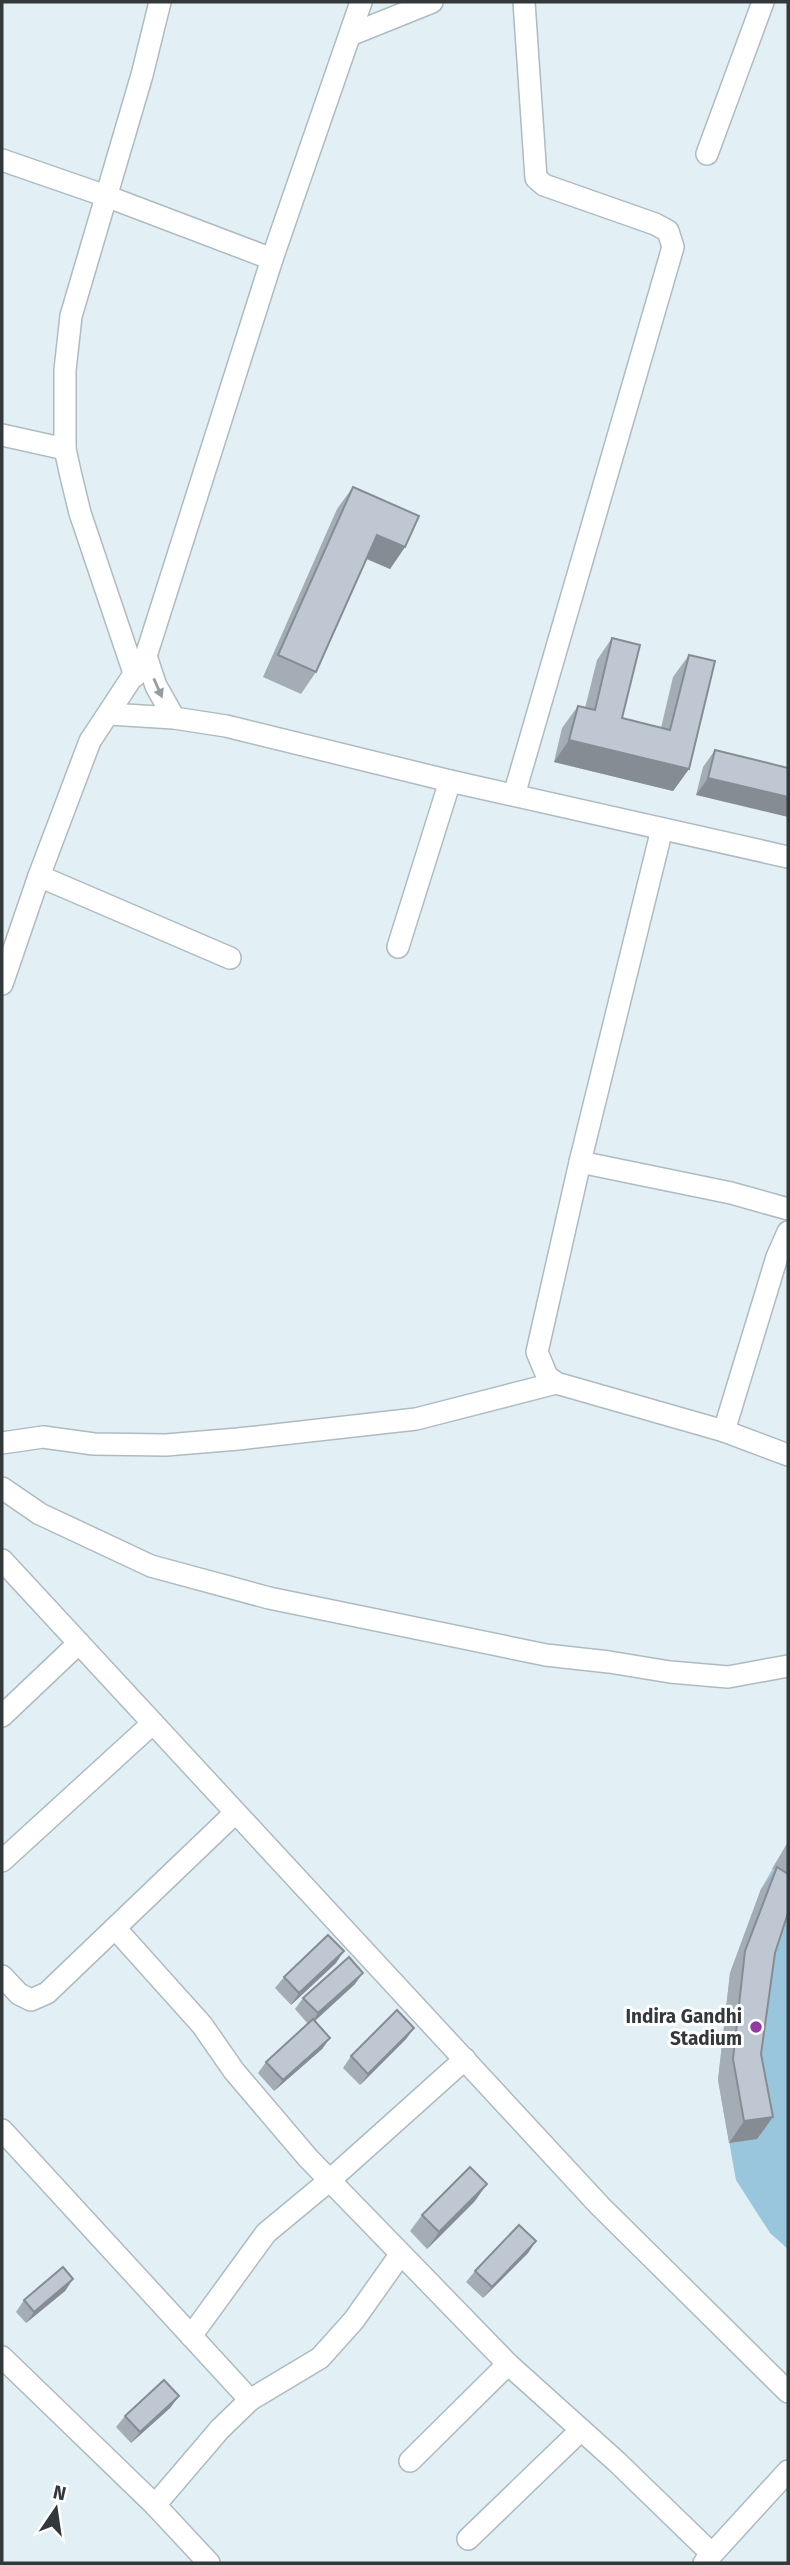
<svg xmlns="http://www.w3.org/2000/svg" width="790" height="2565" font-family="'Fira Sans',sans-serif">
<style>
.green{fill:#99c6dc}
.lines{fill:none;stroke-linecap:round;stroke-linejoin:round}
.minor-casing{stroke:#aebbc1;stroke-width:24}
.minor{stroke:#fff;stroke-width:21}
.wall{fill:#a4acb5}
.shaded-wall{fill:#868c93}
.building{fill:#bfc8d2;stroke:#868c93;stroke-width:2}
.oneway{fill:#999c9d}
.poi-dot{fill:#953aa5;stroke:#fff;stroke-width:2.5}
.labels{text-anchor:middle;dominant-baseline:central;stroke-width:6;stroke-linejoin:round;paint-order:stroke}
.poi-label{font-size:19px;font-weight:bold;fill:#33383b;stroke:#fff;text-anchor:end}
</style>
<rect width="100%" height="100%" fill="#e2eff5"/>
<polygon class="green" points="788,1842 788,2249 770,2233 736,2180 718,2080 730,1973 761,1889"/>
<g class="lines">
<defs>
<g id="minor">
<polyline points="350,35 432,2"/>
<polyline points="707,154 763,2"/>
<polyline points="2,160 106,196 272,259"/>
<polyline points="2,435 65,449"/>
<polyline points="146,656 156,686 174,718"/>
<polyline points="135,676 80,513 71,476 65,449 65,370 71,316 142,75 160,2"/>
<polyline points="109,714 174,718 226,726 450,781 788,857"/>
<polyline points="514,795 673,247 668,231 655,224 544,185 536,178 524,2"/>
<polyline points="662,829 580,1162 537,1352 547,1376 556,1383 724,1431 788,1455"/>
<polyline points="39,876 230,958"/>
<polyline points="398,947 450,781"/>
<polyline points="2,984 39,876 90,741 146,656 272,259 361,2"/>
<polyline points="580,1162 731,1193 788,1209"/>
<polyline points="724,1431 777,1257 788,1232"/>
<polyline points="2,1443 43,1437 94,1444 166,1445 238,1439 416,1419 556,1383"/>
<polyline points="2,1488 40,1514 151,1566 269,1598 546,1655 609,1662 670,1672 728,1677 788,1666"/>
<polyline points="2,1560 600,2206 788,2392"/>
<polyline points="2,1716 79,1643"/>
<polyline points="2,1861 153,1723"/>
<polyline points="115,1928 202,2025 234,2071 308,2158 508,2364 617,2462 712,2554"/>
<polyline points="2,1976 19,1994 31,2000 47,1993 235,1813"/>
<polyline points="2,2130 250,2400"/>
<polyline points="191,2336 266,2233 330,2180 465,2059"/>
<polyline points="2,2357 155,2505 209,2563"/>
<polyline points="410,2461 508,2364"/>
<polyline points="155,2505 220,2429 250,2400 320,2358 354,2320 400,2255"/>
<polyline points="468,2539 581,2430"/>
<polyline points="704,2563 788,2471"/>
</g>
</defs>
<use href="#minor" class="minor-casing"/>
<use href="#minor" class="minor"/>
</g>
<g class="wall">
<polygon points="353,487 405,547 390,569 366,559 316,672 301,694 263,677 337,509"/>
<polygon points="612,638 622,718 661,728 673,677 689,655 689,769 673,791 554,762 562,728 578,706 585,708 597,660"/>
<polygon points="715,750 788,768 696,795 703,767"/>
<polygon points="788,1842 788,1913 775,1953 761,2054 757,2139 729,2143 718,2080 730,1973 761,1889 775,1870 772,1869"/>
<polygon points="336,1963 291,2005 275,1988 284,1977"/>
<polygon points="355,1984 315,2021 330,2038 322,2049 274,2091 258,2073 266,2062 308,2024 295,2009 303,1998"/>
<polygon points="414,2028 406,2039 360,2085 343,2068 351,2056"/>
<polygon points="475,2201 427,2249 410,2231 422,2215"/>
<polygon points="536,2241 528,2253 483,2298 466,2282 475,2271"/>
<polygon points="73,2279 65,2291 26,2323 16,2312 24,2300"/>
<polygon points="179,2396 170,2408 131,2443 116,2427 125,2416"/>
</g>
<g class="shaded-wall">
<polygon points="377,535 405,547 390,569 361,556"/>
<polygon points="569,740 689,769 673,791 554,762"/>
<polygon points="708,778 788,797 788,817 696,795"/>
<polygon points="344,1951 336,1963 291,2005 299,1993"/>
<polygon points="363,1973 355,1984 310,2025 318,2013"/>
<polygon points="414,2028 406,2039 360,2085 368,2074"/>
<polygon points="330,2038 322,2049 274,2091 283,2080"/>
<polygon points="773,2117 757,2139 729,2143 744,2121"/>
<polygon points="487,2184 475,2201 427,2249 439,2232"/>
<polygon points="536,2241 528,2253 483,2298 492,2287"/>
<polygon points="73,2279 65,2291 26,2323 34,2312"/>
<polygon points="179,2396 170,2408 131,2443 140,2432"/>
</g>
<g class="building">
<polygon points="353,487 419,516 405,547 377,535 316,672 278,655"/>
<polygon points="612,638 640,645 622,718 670,730 689,655 715,661 689,769 569,740 578,706 595,710"/>
<polygon points="715,750 788,768 788,797 708,778"/>
<polygon points="777,1867 788,1874 788,1913 775,1953 761,2054 773,2117 744,2121 733,2059 745,1951"/>
<polygon points="328,1935 344,1951 299,1993 284,1977"/>
<polygon points="349,1957 363,1973 318,2013 303,1998"/>
<polygon points="397,2010 414,2028 368,2074 351,2056"/>
<polygon points="313,2019 330,2038 283,2080 266,2062"/>
<polygon points="470,2167 487,2184 439,2232 422,2215"/>
<polygon points="519,2225 536,2241 492,2287 475,2271"/>
<polygon points="63,2267 73,2279 34,2312 24,2300"/>
<polygon points="164,2380 179,2396 140,2432 125,2416"/>
</g>
<defs><path id="oneway-solid" d="M-6-.8H1V-3.2L6.5 0L1 3.2V.8H-6Z" transform="scale(1.75)"/></defs>
<use class="oneway" href="#oneway-solid" transform="translate(158 688) rotate(66)"/>
<circle class="poi-dot" cx="756" cy="2027" r="7"/>
<g class="labels">
<g class="poi-label">
<text x="742" y="2016">Indira Gandhi<tspan x="742" dy="22">Stadium</tspan></text>
</g>
</g>
<rect width="790" height="2565" fill="none" stroke="#33383b" stroke-width="7"/>
<g transform="translate(56 2509) rotate(13)" stroke="#ffffff" stroke-width="5" paint-order="stroke">
<path d="M0-5L12 26L0 18L-12 26Z" fill="#33383b"/>
<text y="-10" font-size="19" font-weight="bold" text-anchor="middle" fill="#33383b">N</text>
</g>
</svg>
